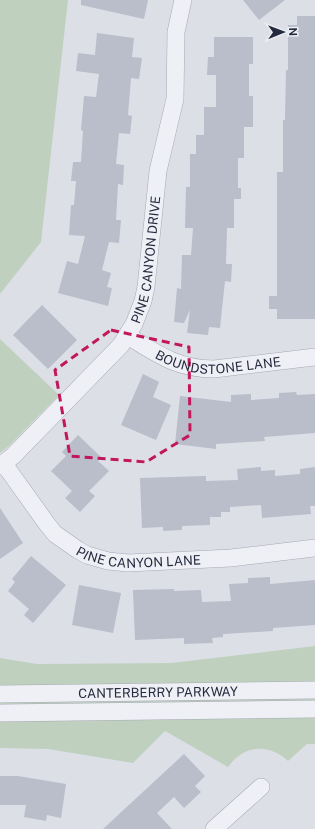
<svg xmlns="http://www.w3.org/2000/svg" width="315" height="829" font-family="'Public Sans',sans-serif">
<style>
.green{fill:#bfd1be}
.building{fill:#babdca}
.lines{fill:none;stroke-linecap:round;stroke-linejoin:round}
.minor-casing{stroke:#a6a9b4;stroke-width:18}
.minor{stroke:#eff0f5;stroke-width:17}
.marked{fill:none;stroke:#c2185b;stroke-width:3;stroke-dasharray:8 5;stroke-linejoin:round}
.labels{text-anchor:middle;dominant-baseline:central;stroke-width:3;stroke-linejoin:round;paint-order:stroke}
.street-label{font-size:13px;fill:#262a3e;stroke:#eceef5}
</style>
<rect width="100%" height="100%" fill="#dddfe7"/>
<g class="green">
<polygon points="0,0 68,0 41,242 0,294"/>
<polygon points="0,339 59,395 9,446 0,453"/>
<polygon points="315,646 315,683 0,686 0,658 37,664 172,663"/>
<polygon points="315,695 315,704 0,708 0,702"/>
<path d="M 315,715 L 315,744 L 307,744 L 288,761 C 268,743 244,745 228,767 L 165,731 L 133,763 L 48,749 L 0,748 L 0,719 Z"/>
</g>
<g class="building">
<polygon points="81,0 148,0 144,19 81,5"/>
<polygon points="243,0 285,0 259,20"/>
<polygon points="297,16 315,16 315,319 277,319 277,309 269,309 269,296 277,296 277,172 283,172 283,120 285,120 286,70 288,70 288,25 297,25"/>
<polygon points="97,33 134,38 132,57 142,58 139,79 131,78 128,115 132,116 130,134 119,133 116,164 124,165 123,185 118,184 116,220 121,220 119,243 109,242 102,270 111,273 107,287 112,288 108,306 58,293 67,261 78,264 85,236 69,235 71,205 74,205 76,181 71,181 73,162 81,162 83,131 81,130 84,96 96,97 99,74 76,71 78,53 95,55"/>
<polygon points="214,37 253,37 253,64 249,64 249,96 253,96 253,127 244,127 244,158 238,158 238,188 241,188 241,199 234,199 234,228 227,228 226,264 232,264 231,282 225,281 220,328 209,327 208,335 187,333 190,310 184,323 174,322 177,288 181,289 182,255 191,255 193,228 185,228 186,187 190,187 190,154 196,154 196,135 204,135 204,107 216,107 216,75 207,75 208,57 214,57"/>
<polygon points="42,305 77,340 48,369 13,335"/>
<polygon points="143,374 159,382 153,397 171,405 156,440 121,425"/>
<polygon points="296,392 297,395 315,394 315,433 264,437 265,441 216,444 216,449 175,444 180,396 231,402 231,395 251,394 251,400 279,398 279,393"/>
<polygon points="78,435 101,457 98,461 109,471 89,491 95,496 80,512 65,498 72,491 51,471 66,456 62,452"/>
<polygon points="261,467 261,471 275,470 275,476 300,474 300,469 315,467 315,506 310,506 311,514 262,518 261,505 230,507 230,512 221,512 221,517 210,517 210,525 182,526 182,530 163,531 163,527 142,528 140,478 206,476 206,481 238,480 237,469"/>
<polygon points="0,508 23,543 0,559"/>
<polygon points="31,556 66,585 33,623 24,615 29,609 8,591 15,582 12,579"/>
<polygon points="270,577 270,584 315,580 315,625 273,628 273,631 223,634 223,637 212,638 213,643 184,644 184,638 135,640 133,590 174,589 174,591 201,590 202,602 231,601 229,584 248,583 248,578"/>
<polygon points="79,585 121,593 113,633 72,625"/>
<polygon points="184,754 205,776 195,786 201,792 184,808 174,797 157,813 172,829 103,829"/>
<polygon points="0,776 18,776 66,784 61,818 47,815 46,821 24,817 26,805 0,805"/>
</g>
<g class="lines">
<defs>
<g id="minor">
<path id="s1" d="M 128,336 C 157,354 178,369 214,369 L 315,357"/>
<path id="s2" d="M 4,464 L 47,524 L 55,534 L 78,550 L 87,555 L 108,561 L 128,563 L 231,558 L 315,548"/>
<path id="s3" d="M 0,466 L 13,456 L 121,345 L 134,324 L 143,301 L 146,287 L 158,171 L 175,99 L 176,32 L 183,0"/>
<path id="s4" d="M 0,694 L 315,690"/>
<polyline points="0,713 315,709"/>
<polyline points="214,829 261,787"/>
</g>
</defs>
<use href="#minor" class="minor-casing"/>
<use href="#minor" class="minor"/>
</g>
<path class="marked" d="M 111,330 L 189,347 L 190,435 L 146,462 L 70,456 L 55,370 Z"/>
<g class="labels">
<g class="street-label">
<text stroke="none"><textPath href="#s3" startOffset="262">PINE CANYON DRIVE</textPath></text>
<text stroke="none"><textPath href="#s1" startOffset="97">BOUNDSTONE LANE</textPath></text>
<text stroke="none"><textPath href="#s2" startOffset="177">PINE CANYON LANE</textPath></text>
<text stroke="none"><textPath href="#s4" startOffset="158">CANTERBERRY PARKWAY</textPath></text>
</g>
</g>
<g transform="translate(283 32) rotate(89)" stroke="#eceef5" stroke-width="3" paint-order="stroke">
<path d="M0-3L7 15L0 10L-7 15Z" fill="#262a3e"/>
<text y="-6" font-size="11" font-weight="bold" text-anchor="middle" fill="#262a3e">N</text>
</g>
</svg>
